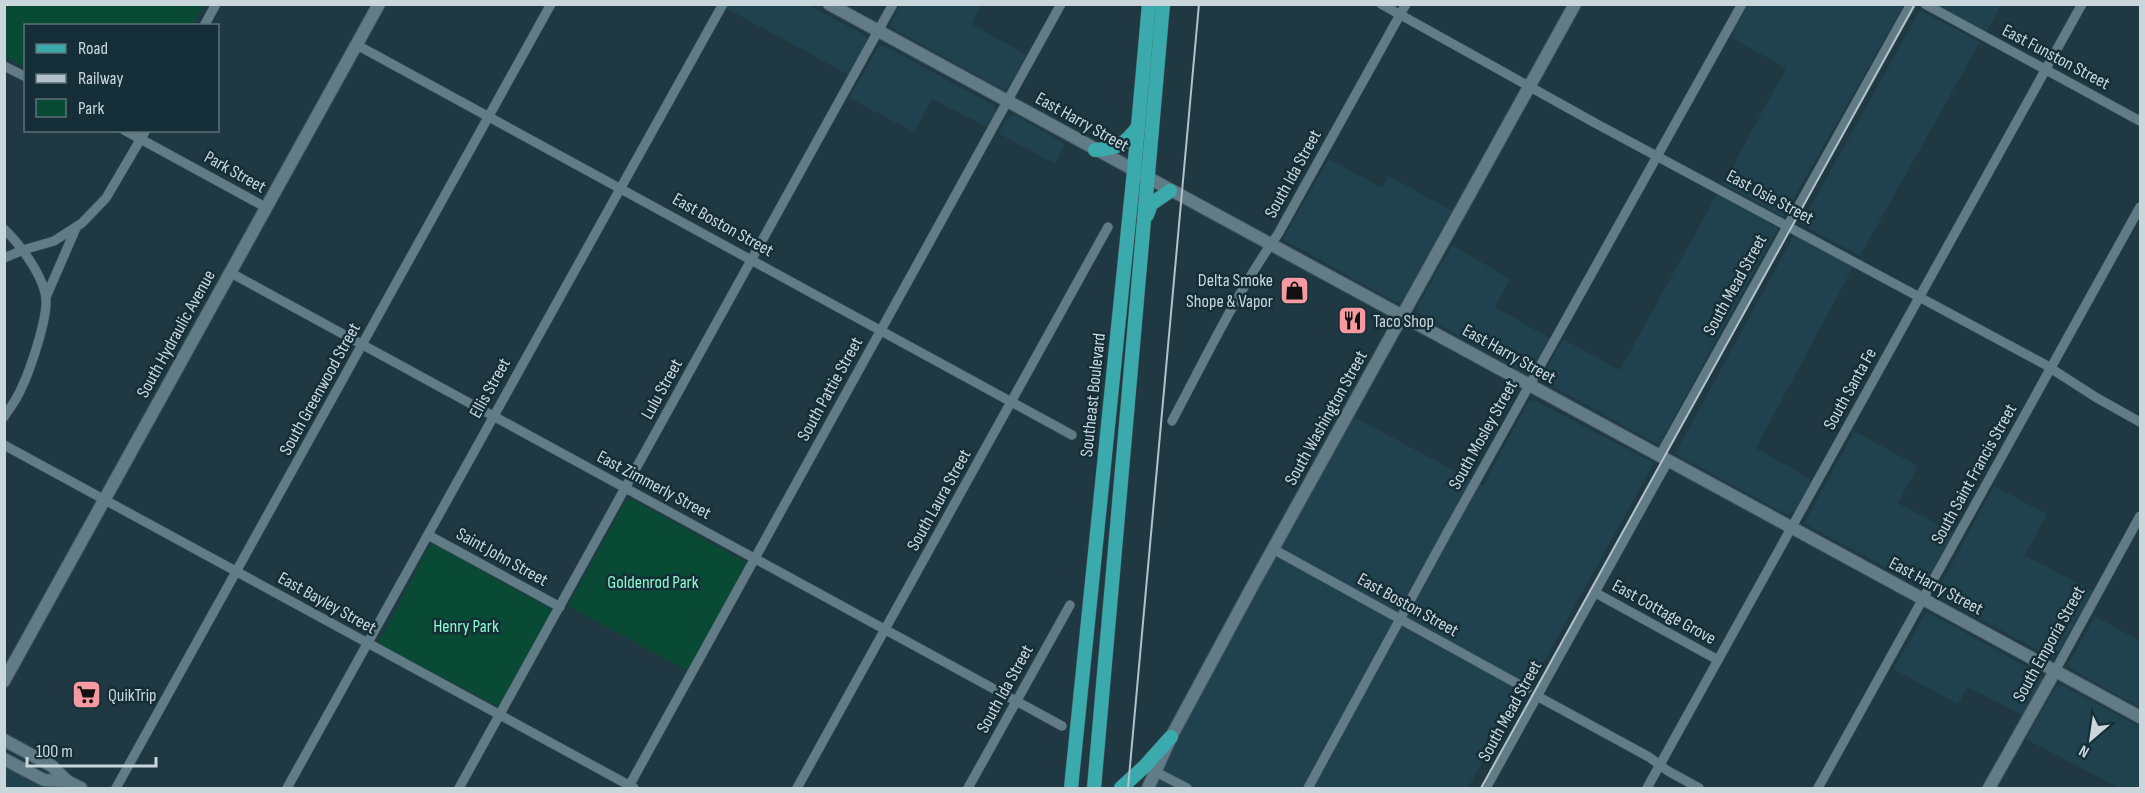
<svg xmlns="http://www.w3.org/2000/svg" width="2145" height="793" font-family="'Sofia Sans Condensed',sans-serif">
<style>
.built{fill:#20424e}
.green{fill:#084a33}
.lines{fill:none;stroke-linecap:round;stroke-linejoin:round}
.street-casing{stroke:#40565e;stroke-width:10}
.secondary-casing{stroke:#40565e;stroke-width:14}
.primary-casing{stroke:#40565e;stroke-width:15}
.street{stroke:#627c87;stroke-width:9}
.secondary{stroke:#627c87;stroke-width:12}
.primary{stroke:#3aaaad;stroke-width:14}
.rail{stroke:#b2c2c8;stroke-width:2}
.labels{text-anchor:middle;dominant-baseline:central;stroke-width:5;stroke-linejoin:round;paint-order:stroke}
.street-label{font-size:18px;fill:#c9d7dd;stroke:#152e37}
.poi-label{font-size:18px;fill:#c9d7dd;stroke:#152e37;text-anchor:start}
.park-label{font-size:18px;fill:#8efbca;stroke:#152e37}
</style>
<rect width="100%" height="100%" fill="#1f3841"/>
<g class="built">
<polygon points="728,4 808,5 863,34 867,39 866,43 849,75 726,8"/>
<polygon points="1815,4 1820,7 1821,4 1904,5 1783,217 1723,184 1786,68 1730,37 1748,5"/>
<polygon points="900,5 982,5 971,24 1027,55 1010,87 1002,89 894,29 891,25 892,20"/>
<polygon points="1936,5 2001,4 2001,5 1986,32"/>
<polygon points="1920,10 1980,42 1860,256 1801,224"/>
<polygon points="879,46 884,46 994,105 996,113 989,128 932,99 914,132 849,98"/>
<polygon points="1016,115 1065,144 1055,164 998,133 1006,119"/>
<polygon points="1329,159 1382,188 1389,176 1452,211 1403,299 1399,302 1395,302 1284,240 1285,235"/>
<polygon points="1717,194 1778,228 1659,445 1545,382 1544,373 1563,339 1620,370"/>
<polygon points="1794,235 1853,267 1756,448 1812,480 1795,511 1787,515 1675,454"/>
<polygon points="1452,245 1510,279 1495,307 1551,339 1532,371 1528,374 1524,373 1418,313 1418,305"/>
<polygon points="1534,400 1654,463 1531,685 1520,693 1468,788 1154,788 1170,755 1175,739 1354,417 1483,486 1527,404 1530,401"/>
<polygon points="1854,431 1918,466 1898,503 1954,533 1926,585 1922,587 1807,525 1805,522"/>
<polygon points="1994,486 2047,514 2025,555 2093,591 2057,655 2053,658 1939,597 1936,593"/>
<polygon points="1926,613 1930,613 2041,675 2044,681 2024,716 1968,687 1958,704 1893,669"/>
<polygon points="2095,616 2140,641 2140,708 2070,668 2068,664"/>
<polygon points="2062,685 2140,727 2140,788 2119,788 2026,739 2054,689 2056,686"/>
<polygon points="5,764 50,788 5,788"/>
</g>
<g class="green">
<polygon points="4,5 5,4 204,5 193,25 26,26 25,68 5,56"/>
<polygon points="632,499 745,562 745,565 688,671 568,606 625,502"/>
<polygon points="433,544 552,610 499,707 381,645 379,642 429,547"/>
</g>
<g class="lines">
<defs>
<g id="street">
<polyline points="1381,4 1595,123 2044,364 2097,398 2140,422"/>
<polyline points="1925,4 2140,121"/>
<polyline points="204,26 216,4"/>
<polyline points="357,45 1072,435"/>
<polyline points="4,66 26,77"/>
<polyline points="124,130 267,208"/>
<path d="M 4,229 C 20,244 45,278 46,300 C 47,320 30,371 21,389 C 17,399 10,408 4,417"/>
<polyline points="4,258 23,250 54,241 82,223 106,198 146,130"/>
<polyline points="231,273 1062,726"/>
<polyline points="46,297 76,228"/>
<path d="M 1172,421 C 1205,359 1237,292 1278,234 L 1406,4"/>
<polyline points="4,445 634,788"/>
<polyline points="1659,457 1911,4"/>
<polyline points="428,535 560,607"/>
<polyline points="1273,549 1527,689"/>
<polyline points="1594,592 1718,660"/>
<polyline points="2055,671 2140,516"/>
<polyline points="1537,696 1649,757 1668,771 1699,788"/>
<polyline points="1152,770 1187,788"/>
<polyline points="116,788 551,4"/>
<polyline points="287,788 723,4"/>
<polyline points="459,788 893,4"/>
<polyline points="628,788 1061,4"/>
<polyline points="797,788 1108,227"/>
<polyline points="968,788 1070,605"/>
<polyline points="1308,788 1448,531 1742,4"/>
<polyline points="1486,788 1668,461"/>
<polyline points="1647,788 2082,4"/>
<polyline points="1818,788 2140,207"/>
</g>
<g id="secondary">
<polyline points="829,4 2140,717"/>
<polyline points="4,681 379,4"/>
<polyline points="4,740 52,766 67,781 81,788"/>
<polyline points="4,759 44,780 67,781"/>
<polyline points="1148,788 1171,737 1253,585 1575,4"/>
<polyline points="1989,788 2055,671"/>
</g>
<g id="primary">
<path d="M 1095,150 C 1118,148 1123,146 1138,127"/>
<polyline points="1147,215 1151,204 1170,191"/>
<polyline points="1071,788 1134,171 1149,4"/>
<polyline points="1094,788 1163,4"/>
<polyline points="1121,788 1145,766 1171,737"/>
</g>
</defs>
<use href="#street" class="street-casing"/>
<use href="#secondary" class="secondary-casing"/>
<use href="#primary" class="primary-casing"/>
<use href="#street" class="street"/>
<use href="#secondary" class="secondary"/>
<use href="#primary" class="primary"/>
<g class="rail">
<polyline points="1128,788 1199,4"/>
<polyline points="1481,788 1915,4"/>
</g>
</g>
<defs>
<symbol id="shop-square" viewBox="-11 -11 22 22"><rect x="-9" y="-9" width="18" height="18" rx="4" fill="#f49aa0" stroke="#152e37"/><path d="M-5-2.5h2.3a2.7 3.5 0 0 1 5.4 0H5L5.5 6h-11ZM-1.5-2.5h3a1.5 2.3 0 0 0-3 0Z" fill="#111"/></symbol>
<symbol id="restaurant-square" viewBox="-11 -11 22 22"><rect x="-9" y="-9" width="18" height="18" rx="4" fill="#f49aa0" stroke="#152e37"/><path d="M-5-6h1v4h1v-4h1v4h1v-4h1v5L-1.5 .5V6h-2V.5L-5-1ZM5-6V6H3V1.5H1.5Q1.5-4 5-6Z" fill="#111"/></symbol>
<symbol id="supermarket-square" viewBox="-11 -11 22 22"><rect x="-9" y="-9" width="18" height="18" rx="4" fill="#f49aa0" stroke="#152e37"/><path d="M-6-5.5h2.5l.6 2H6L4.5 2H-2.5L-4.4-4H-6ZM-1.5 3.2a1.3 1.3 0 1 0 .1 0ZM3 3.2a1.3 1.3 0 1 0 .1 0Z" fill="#111"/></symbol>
</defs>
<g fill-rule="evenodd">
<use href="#shop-square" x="1278" y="274" width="33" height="33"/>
<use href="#restaurant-square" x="1336" y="304" width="33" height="33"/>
<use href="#supermarket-square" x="70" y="678" width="33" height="33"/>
</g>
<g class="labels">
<g class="street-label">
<text transform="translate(2056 57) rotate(28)">East Funston Street</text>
<text transform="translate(1082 122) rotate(29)">East Harry Street</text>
<text transform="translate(235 172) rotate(29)">Park Street</text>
<text transform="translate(1293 174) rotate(-61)">South Ida Street</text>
<text transform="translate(1770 197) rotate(28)">East Osie Street</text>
<text transform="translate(723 225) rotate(29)">East Boston Street</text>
<text transform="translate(1735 285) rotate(-61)">South Mead Street</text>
<text transform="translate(176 334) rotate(-61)">South Hydraulic Avenue</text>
<text transform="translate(1509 354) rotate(29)">East Harry Street</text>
<text transform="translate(490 388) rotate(-61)">Ellis Street</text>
<text transform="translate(320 389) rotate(-61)">South Greenwood Street</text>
<text transform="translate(662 389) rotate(-61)">Lulu Street</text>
<text transform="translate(830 389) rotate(-61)">South Pattie Street</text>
<text transform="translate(1850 389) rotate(-61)">South Santa Fe</text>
<text transform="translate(1093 395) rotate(-84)">Southeast Boulevard</text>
<text transform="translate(1326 418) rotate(-61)">South Washington Street</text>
<text transform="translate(1483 435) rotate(-61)">South Mosley Street</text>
<text transform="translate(1974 474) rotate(-61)">South Saint Francis Street</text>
<text transform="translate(654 485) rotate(28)">East Zimmerly Street</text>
<text transform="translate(939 500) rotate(-61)">South Laura Street</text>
<text transform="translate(502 557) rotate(29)">Saint John Street</text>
<text transform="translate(1936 586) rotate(28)">East Harry Street</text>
<text transform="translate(327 603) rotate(29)">East Bayley Street</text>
<text transform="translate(1408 605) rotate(29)">East Boston Street</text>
<text transform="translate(1664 612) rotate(29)">East Cottage Grove</text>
<text transform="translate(2049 644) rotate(-61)">South Emporia Street</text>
<text transform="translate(1005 689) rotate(-61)">South Ida Street</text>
<text transform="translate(1510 711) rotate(-61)">South Mead Street</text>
</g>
<g class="poi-label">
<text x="1273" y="280" text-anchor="end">Delta Smoke<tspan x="1273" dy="21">Shope &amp; Vapor</tspan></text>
<text x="1373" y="321">Taco Shop</text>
<text x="108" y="695">QuikTrip</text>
</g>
<g class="park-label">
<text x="653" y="582">Goldenrod Park</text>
<text x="466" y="626">Henry Park</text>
</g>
</g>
<rect width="2145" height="793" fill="none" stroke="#c9d7dd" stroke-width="12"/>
<rect x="24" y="24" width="195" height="108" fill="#152e37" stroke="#5d7279" stroke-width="1.5"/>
<rect x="36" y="44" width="30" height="9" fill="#3aaaad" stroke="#5d7279" stroke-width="1.5"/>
<text x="78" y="54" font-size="18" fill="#c9d7dd">Road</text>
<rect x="36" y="74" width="30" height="9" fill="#b2c2c8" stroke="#5d7279" stroke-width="1.5"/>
<text x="78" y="84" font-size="18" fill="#c9d7dd">Railway</text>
<rect x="36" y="99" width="30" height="18" fill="#084a33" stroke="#5d7279" stroke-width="1.5"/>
<text x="78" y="114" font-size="18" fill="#c9d7dd">Park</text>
<g transform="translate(2091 739) rotate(209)" stroke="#152e37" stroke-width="4.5" paint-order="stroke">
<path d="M0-4.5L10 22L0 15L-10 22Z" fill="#c9d7dd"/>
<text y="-9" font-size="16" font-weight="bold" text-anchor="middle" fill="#c9d7dd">N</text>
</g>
<path d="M27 757v9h129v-9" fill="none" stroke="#c9d7dd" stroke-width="3"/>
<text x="36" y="757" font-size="18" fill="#c9d7dd" stroke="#152e37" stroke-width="4.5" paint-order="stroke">100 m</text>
</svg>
